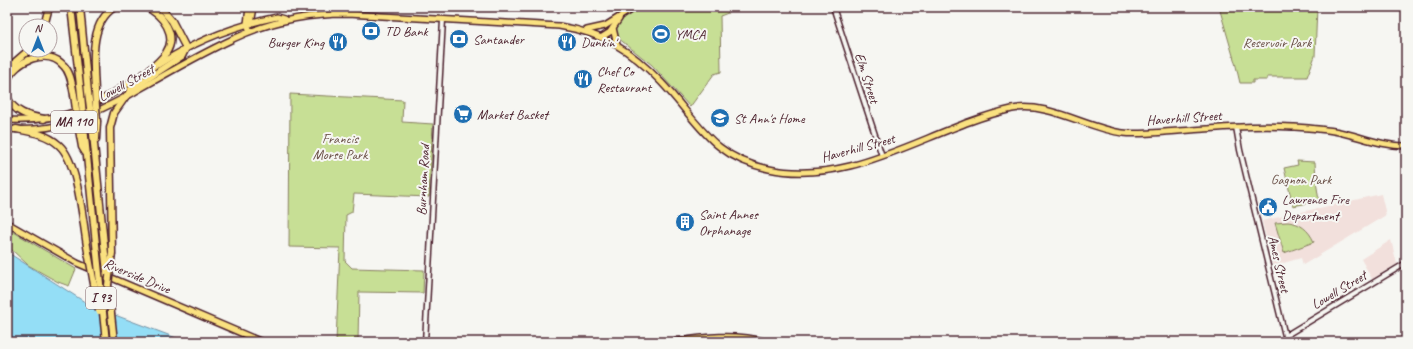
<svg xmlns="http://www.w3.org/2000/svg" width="1413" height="349" font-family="Caveat,sans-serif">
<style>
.built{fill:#f2e0dc}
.green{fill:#c7df95;stroke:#887f60}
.water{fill:#94def6;stroke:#7692a5}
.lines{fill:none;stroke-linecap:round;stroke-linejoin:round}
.minor-casing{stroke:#4a1f2b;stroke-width:7}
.major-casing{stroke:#4a1f2b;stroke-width:8}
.highway-casing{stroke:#4a1f2b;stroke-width:9}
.minor{stroke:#f6f6f2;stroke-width:4}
.major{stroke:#fae180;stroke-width:5}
.highway{stroke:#fae180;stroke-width:6}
.highway-bridge-casing{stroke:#4a1f2b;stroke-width:9;stroke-linecap:butt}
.highway-bridge{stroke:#fae180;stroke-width:6}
.labels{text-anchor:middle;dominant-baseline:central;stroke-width:4;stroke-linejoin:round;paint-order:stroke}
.shield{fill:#f6f6f2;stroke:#7e6067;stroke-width:1}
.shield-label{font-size:13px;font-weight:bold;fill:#4a1f2b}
.poi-label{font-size:14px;fill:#4a1f2b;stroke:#f6f6f2;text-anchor:start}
.park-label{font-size:14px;fill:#694f46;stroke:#f6f6f2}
.street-label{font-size:14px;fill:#4a1f2b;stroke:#f6f6f2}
</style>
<rect width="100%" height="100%" fill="#f6f6f2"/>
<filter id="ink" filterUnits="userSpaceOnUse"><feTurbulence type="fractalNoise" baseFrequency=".025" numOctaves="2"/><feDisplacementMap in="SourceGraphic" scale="8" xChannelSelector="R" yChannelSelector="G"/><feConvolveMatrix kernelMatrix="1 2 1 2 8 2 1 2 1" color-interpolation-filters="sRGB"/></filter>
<g filter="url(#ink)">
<g class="built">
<polygon points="1381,194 1386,215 1303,265 1301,258 1273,266 1262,221"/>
<polygon points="1391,240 1397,264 1372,279 1361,259"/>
</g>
<g class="green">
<polygon points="641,7 725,7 728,13 720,16 721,72 714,74 690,107 652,65 618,38 616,32 617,27 624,18"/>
<polygon points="1219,7 1317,7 1315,56 1307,77 1267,77 1267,80 1253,80 1253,83 1240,83 1236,66"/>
<polygon points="290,94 403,100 402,122 433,124 429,197 354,194 352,212 346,215 345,261 352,268 424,270 423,293 359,292 358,342 336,342 340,248 289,247"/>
<polygon points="1297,161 1315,162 1316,181 1319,201 1293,206 1284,168 1298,165"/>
<path d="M 1288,222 C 1300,223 1309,230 1314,242 L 1284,253 L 1275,223 Z"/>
<polygon points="7,228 76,269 69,286 58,282 28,265 12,250 7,248"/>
</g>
<polygon class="water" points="7,252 91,306 187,342 7,342"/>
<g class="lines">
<defs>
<g id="minor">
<polyline points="833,7 882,156"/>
<polyline points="1236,127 1240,150 1285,336 1406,263"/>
<polyline points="425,342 443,20"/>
</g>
<g id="major">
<polyline points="249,7 247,24 250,31"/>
<polyline points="251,24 254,7"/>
<polyline points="613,28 617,45"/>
<polyline points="587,30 605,26 635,7"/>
<polyline points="602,37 610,32 619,19"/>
<path d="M 158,65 C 195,41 234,26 277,17 L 284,19"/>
<path d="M 7,120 C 73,123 99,102 151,69"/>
<path d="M 7,129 C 59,133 87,117 131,94 C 164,75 198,55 233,39 C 270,21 306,14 347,14 L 559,26 C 603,33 631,50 661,82 C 699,122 711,157 769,169 C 855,187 931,127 1012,109 C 1047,101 1088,129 1123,133 C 1141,135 1160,132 1178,131 C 1216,128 1255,125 1293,127 C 1308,128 1324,129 1339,132 C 1362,137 1382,146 1406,146"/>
<polyline points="7,223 77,263 262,342"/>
<path d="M 672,342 C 705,337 735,333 767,342"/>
</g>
<g id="highway">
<polyline points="71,7 81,94"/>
<polyline points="80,7 88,92"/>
<path d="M 146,7 C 163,15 178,35 166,53 C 161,60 154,66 148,71"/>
<polyline points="44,26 49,7"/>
<polyline points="7,69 29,50"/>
<path d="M 7,81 C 15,60 48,47 64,66 C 71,73 72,85 74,95"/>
<path d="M 95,91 C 94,64 88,23 115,7"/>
<polyline points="128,95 130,90 182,56 186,48 172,21 160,7"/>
<path d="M 7,97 C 14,113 29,116 44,119"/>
<polyline points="92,124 105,254"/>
<polyline points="84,127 97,254"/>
<path d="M 16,129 C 32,132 47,134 59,145 C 79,163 83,225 88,252"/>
<polyline points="79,130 82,147 85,152"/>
<polyline points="96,139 97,122"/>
<polyline points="112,253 110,128 114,113 126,96"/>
<polyline points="108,285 114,342"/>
</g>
</defs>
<use href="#minor" class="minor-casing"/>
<use href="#major" class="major-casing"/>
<use href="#highway" class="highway-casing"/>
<use href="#minor" class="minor"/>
<use href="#major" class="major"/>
<use href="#highway" class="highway"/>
<defs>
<g id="highway-bridge">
<polyline points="95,91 97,122"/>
<polyline points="88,92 92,124"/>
<polyline points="81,94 84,127"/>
<polyline points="74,95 79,130"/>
<polyline points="88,252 99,311"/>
<polyline points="97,254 106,342"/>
<polyline points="105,254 107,272"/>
<polyline points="108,285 112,253"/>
</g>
</defs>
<use href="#highway-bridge" class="highway-bridge-casing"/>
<use href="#highway-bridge" class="highway-bridge"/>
</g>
</g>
<defs>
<symbol id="bank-disc" viewBox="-11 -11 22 22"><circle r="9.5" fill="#1f6fb2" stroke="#f6f6f2"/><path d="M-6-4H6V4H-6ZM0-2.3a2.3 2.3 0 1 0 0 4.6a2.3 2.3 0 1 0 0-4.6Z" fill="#fff"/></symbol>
<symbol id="stadium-disc" viewBox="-11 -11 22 22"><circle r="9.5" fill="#1f6fb2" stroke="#f6f6f2"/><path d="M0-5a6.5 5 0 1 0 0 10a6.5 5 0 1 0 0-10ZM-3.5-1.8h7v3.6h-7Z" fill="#fff"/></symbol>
<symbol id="restaurant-disc" viewBox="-11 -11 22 22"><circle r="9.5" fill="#1f6fb2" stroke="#f6f6f2"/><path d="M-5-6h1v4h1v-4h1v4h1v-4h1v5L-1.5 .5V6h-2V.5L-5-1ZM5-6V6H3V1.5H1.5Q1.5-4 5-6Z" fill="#fff"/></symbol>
<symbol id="supermarket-disc" viewBox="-11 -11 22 22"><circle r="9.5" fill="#1f6fb2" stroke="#f6f6f2"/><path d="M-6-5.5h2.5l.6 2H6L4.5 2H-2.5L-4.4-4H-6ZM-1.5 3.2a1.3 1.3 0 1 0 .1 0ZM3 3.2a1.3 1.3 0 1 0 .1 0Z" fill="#fff"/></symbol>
<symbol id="school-disc" viewBox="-11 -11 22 22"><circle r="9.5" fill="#1f6fb2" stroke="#f6f6f2"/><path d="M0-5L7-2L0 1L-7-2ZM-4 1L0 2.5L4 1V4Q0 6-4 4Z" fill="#fff"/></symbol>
<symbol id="civic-disc" viewBox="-11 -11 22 22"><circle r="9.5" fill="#1f6fb2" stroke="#f6f6f2"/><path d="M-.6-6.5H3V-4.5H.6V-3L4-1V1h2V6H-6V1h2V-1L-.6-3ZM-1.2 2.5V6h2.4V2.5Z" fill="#fff"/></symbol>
<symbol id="building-disc" viewBox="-11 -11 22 22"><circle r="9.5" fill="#1f6fb2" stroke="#f6f6f2"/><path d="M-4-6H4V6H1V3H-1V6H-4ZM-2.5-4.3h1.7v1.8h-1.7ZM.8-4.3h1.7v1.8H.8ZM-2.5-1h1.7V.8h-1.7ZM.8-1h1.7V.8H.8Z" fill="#fff"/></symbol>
</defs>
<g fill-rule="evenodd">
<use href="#bank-disc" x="360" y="20" width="22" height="22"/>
<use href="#stadium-disc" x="650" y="23" width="22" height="22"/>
<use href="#bank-disc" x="448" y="28" width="22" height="22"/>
<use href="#restaurant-disc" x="327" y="31" width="22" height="22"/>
<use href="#restaurant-disc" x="556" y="31" width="22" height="22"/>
<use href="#restaurant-disc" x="572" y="68" width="22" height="22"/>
<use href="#supermarket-disc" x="452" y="103" width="22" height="22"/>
<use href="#school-disc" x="709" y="107" width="22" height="22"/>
<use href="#civic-disc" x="1257" y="196" width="22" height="22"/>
<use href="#building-disc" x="674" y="211" width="22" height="22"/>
</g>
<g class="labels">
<g class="shield">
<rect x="51" y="111" width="46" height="22" rx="3"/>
<rect x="86" y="287" width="30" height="22" rx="3"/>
</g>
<g class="shield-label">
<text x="74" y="122">MA 110</text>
<text x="101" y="298">I 93</text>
</g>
<g class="poi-label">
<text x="385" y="31">TD Bank</text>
<text x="675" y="34">YMCA</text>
<text x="473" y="39">Santander</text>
<text x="324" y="42" text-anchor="end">Burger King</text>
<text x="581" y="42">Dunkin'</text>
<text x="597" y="71">Chef Co<tspan x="597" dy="16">Restaurant</tspan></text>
<text x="477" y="114">Market Basket</text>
<text x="734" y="118">St Ann's Home</text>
<text x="1282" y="199">Lawrence Fire<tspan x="1282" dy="16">Department</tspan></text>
<text x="699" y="214">Saint Annes<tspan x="699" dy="16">Orphanage</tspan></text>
</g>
<g class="park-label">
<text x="1277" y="42">Reservoir Park</text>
<text x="340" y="138">Francis<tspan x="340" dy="16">Morse Park</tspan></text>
<text x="1301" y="179">Gagnon Park</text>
</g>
<g class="street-label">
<text transform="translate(867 78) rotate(72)">Elm Street</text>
<text transform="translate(126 83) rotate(-29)">Lowell Street</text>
<text transform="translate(1184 118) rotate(-4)">Haverhill Street</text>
<text transform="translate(858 148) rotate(-15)">Haverhill Street</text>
<text transform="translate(423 180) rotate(-87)">Burnham Road</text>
<text transform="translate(1279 264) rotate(77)">Ames Street</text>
<text transform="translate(137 276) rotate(23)">Riverside Drive</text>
<text transform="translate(1339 290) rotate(-31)">Lowell Street</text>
</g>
</g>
<rect width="1413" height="349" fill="none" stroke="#f6f6f2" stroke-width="24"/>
<rect x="12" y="12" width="1389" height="325" fill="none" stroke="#4a1f2b" stroke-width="1.5" filter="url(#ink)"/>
<g transform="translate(38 38)"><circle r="19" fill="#f6f6f2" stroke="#b1a0a2"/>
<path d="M0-3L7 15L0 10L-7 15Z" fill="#1f6fb2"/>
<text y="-6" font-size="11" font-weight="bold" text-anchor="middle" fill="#4a1f2b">N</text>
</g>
</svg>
